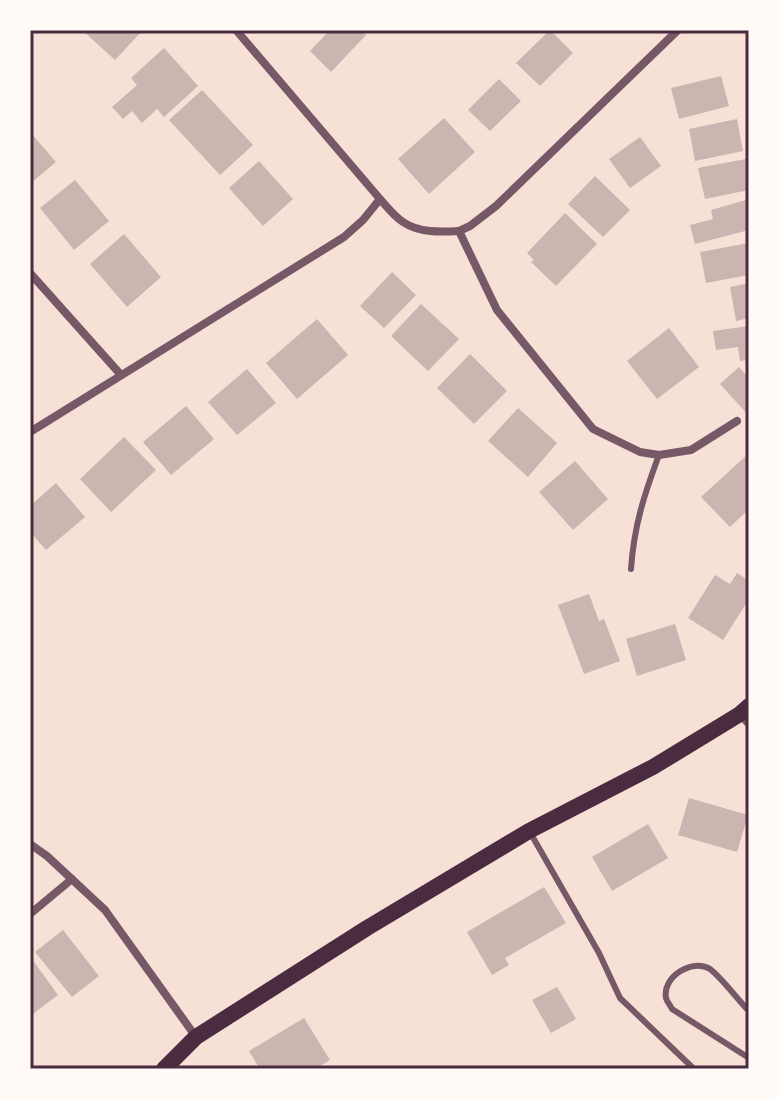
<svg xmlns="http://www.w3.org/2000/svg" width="779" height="1099" font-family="'PT Sans Narrow',sans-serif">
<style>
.building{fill:#ccb4b1}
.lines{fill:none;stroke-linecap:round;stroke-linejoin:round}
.service{stroke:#755966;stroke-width:6}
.minor{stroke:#755966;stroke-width:8}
.secondary{stroke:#4a2c40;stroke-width:16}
.neatline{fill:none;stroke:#4a2c40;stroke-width:3}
</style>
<rect width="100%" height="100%" fill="#f7e1d7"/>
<g class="building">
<polygon points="82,30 143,30 115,60"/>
<polygon points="330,30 360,30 366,35 331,72 310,51"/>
<polygon points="550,30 573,53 540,86 516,63"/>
<polygon points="164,48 198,86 164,117 157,109 142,123 132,111 123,119 112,107 137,85 131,78"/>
<polygon points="721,76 729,106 679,119 671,88"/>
<polygon points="499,79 521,101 490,131 468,110"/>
<polygon points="202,90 253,145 220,175 169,120"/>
<polygon points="444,118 475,152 429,194 398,159"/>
<polygon points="737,119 743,151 695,161 689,129"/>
<polygon points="30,132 56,162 30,184"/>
<polygon points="640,137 661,166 630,188 609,159"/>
<polygon points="746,159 749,175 749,190 705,199 698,168"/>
<polygon points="259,161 293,199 263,226 229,188"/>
<polygon points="595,176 630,210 603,237 568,204"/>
<polygon points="75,180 109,221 74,250 40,208"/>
<polygon points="749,199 749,230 695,244 690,225 713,219 711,210"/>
<polygon points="565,213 597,244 556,286 531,262 534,260 527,253"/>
<polygon points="124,234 161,277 127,307 90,264"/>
<polygon points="749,243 749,275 706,283 700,252"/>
<polygon points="392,272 416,295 384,328 360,306"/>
<polygon points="749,283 749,318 736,321 730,287"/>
<polygon points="421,304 459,339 428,371 391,336"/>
<polygon points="317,319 348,355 297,399 266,363"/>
<polygon points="749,326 749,360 740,361 738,347 716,350 713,331"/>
<polygon points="669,328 699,367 657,399 627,361"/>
<polygon points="470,354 507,391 474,424 437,388"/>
<polygon points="739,367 749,378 749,416 720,384"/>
<polygon points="247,369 276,403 237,435 208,402"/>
<polygon points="186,406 214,439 171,475 143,442"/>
<polygon points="518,408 557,443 528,477 488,441"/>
<polygon points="124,437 156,470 111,512 80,479"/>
<polygon points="749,453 749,509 730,527 701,497"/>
<polygon points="575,461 608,499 573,530 539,492"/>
<polygon points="56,483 85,517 46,550 30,532 30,506"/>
<polygon points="737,573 749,581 749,599 723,640 688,618 715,575 730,584"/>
<polygon points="589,594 599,621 604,619 620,661 584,674 558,605"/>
<polygon points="675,624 686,660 637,676 626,639"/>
<polygon points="689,798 748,815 737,852 678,835"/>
<polygon points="648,824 668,858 612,891 592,857"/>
<polygon points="544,887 566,923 505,958 509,965 492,975 467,932"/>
<polygon points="63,930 99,976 72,997 35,952"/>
<polygon points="32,959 58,995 30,1016 30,961"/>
<polygon points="557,987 576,1019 551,1033 532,1000"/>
<polygon points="304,1018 330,1060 315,1069 260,1069 249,1051"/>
</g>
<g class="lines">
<g class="service">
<path d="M 631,569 C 634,526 644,495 659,455"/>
<polyline points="531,834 599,953 620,998 694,1069"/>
<path d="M 749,1011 C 739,1001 720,976 710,969 C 692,958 662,977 666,998 C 667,1002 670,1005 672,1009 L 749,1058"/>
</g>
<g class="minor">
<path d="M 236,30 L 380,199 C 387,207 394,216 403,222 C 419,233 441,232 459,231 L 497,310 L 593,429 L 640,452 L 659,455 L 691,450 L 737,421"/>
<polyline points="459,231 470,226 496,206 678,30"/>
<polyline points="30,273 121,375"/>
<polyline points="30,432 344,237 363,220 380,199"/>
<polyline points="740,714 749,724"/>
<polyline points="30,844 47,856 105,910 196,1037"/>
<polyline points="30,914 72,879"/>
</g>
<polyline class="secondary" points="164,1069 196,1037 367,928 529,831 653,767 740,714 749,706"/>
</g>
<rect width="779" height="1099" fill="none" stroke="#fffaf5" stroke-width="64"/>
<rect x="32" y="32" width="715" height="1035" class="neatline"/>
</svg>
